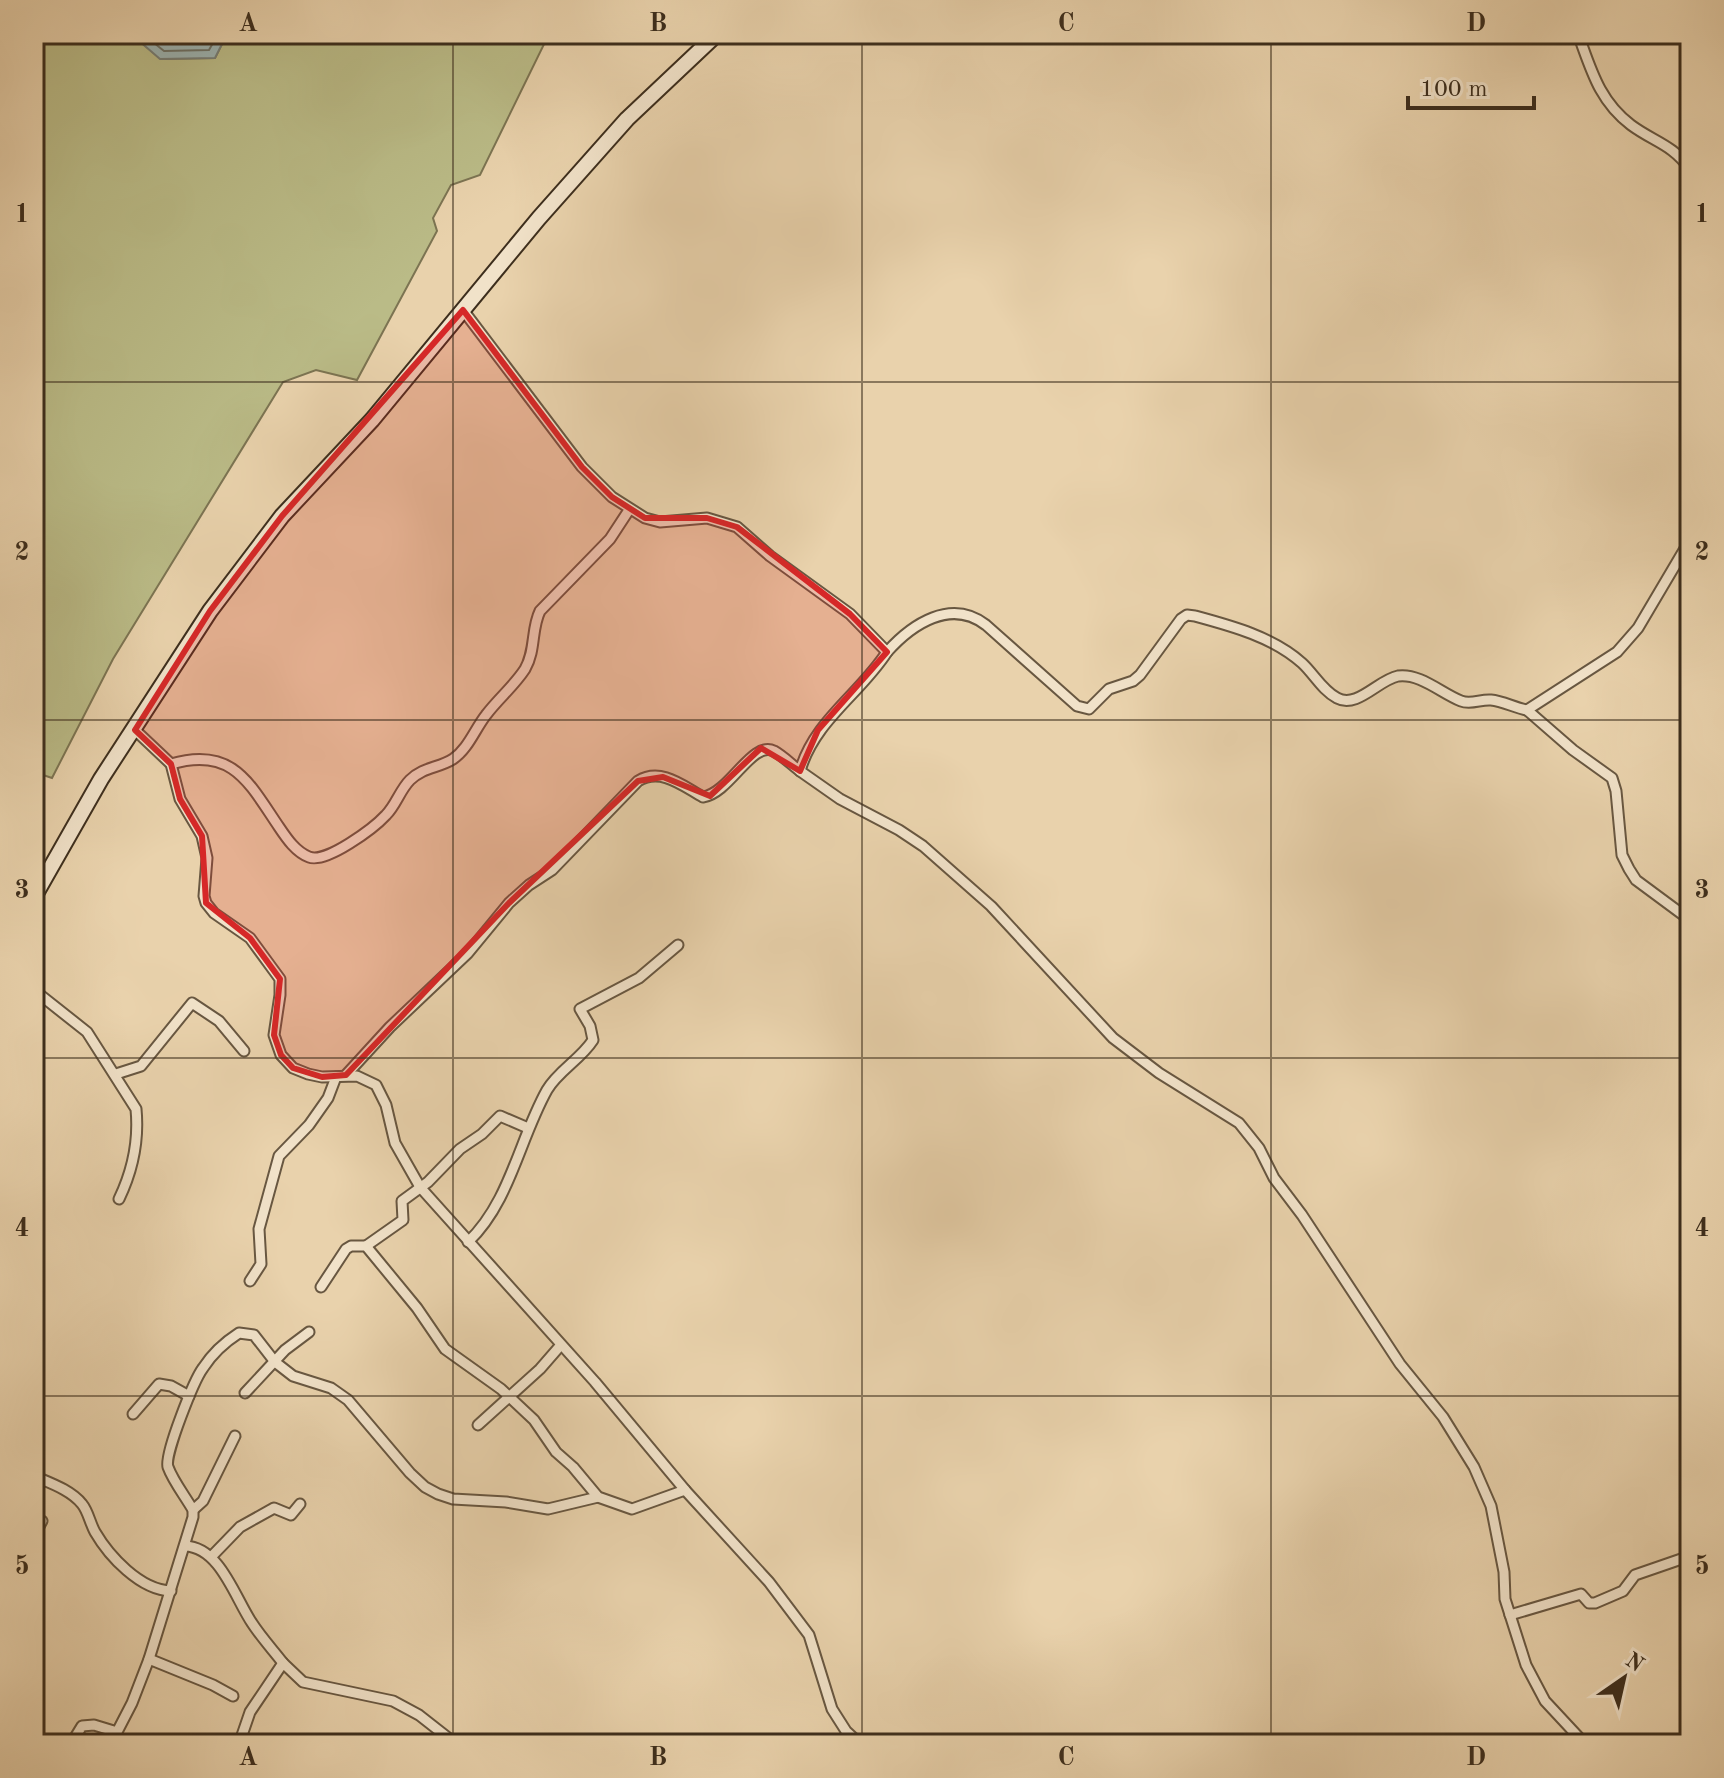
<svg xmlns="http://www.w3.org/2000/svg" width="1724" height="1778" font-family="'Old Standard TT',serif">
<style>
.green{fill:#babb87;stroke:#7c7452;stroke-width:2}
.water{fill:#9cb5b4;stroke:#767f78;stroke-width:2}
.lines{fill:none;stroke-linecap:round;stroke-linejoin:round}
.shore{stroke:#6c7268;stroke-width:2}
.minor-casing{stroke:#685741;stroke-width:13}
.secondary-casing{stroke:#3d2e1d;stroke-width:18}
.minor{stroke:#f1e2c9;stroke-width:9}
.secondary{stroke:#f1e2c9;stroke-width:14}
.marked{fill:#d62828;fill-opacity:0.2;stroke:#d62828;stroke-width:6;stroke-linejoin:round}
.grid{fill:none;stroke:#3d2e1d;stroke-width:2;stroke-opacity:0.55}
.neatline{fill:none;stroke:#3d2e1d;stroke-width:3}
.grid-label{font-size:26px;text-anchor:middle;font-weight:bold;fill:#3d2e1d}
</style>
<rect width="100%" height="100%" fill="#e9d2ac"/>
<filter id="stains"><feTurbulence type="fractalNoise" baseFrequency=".0025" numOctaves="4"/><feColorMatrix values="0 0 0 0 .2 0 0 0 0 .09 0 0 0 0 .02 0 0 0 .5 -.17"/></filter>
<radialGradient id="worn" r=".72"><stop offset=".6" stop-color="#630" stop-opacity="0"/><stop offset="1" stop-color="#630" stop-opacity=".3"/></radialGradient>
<polygon class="green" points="34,34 131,34 161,59 215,58 227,34 549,34 480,175 451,185 433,218 437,231 357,380 316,370 283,382 113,659 52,778 34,772"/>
<polygon class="water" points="131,34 227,34 215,58 160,59"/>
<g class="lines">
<polyline class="shore" points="143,34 164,51 209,50 218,34"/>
<defs>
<g id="minor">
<path d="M 1578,34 C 1591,69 1599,101 1631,125 C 1654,142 1672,144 1690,169"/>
<path d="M 463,310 L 582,467 L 612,497 L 645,518 L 660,522 L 707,518 L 737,527 L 770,556 L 850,614 L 887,652 C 860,694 814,721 800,771 L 840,799 L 899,830 L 923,846 L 991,906 L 1113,1038 L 1159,1073 L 1239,1123 L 1259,1148 L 1274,1178 L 1302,1215 L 1400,1364 L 1443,1417 L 1474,1467 L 1491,1506 L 1504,1572 L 1505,1599 L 1526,1665 L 1545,1701 L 1585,1744"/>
<path d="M 887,652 C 912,624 951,598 986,625 L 1077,706 L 1089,709 L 1109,689 L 1133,681 L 1140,675 L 1181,619 L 1187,615 L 1195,616 C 1232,626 1273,637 1302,663 C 1314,674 1322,690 1337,698 C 1357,709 1378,680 1398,676 C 1420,673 1441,693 1461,701 C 1471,705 1481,699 1491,700 C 1503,701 1515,708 1527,710 L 1617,652 L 1638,628 L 1690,540"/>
<polyline points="1527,710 1573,750 1612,778 1616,791 1622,855 1629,869 1636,880 1690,920"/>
<polyline points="135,730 171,764 180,799 202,836 207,858 204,896 206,903 214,913 250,938 280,979 280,995 274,1035 281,1055 293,1068 308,1074 322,1077 357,1076 376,1085 386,1105 395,1143 420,1187 595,1382 685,1490 769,1582 809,1635 832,1709 846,1731 860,1744"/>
<path d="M 171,764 C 233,746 249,783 279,827 C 287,839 296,852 309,857 C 326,864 374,828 386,815 C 396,805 400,790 410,780 C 423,767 439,768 453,759 C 468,749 475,729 486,715 C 498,699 514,686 525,669 C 536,650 531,629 540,611 L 610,539 L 629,510"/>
<path d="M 34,990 L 87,1032 L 136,1109 C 139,1140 132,1172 119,1199"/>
<polyline points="116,1074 141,1066 192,1003 219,1021 244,1051"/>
<path d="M 346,1075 L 390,1027 L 468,953 L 509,903 L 529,885 L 552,870 L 638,781 C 661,767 683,786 703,797 C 730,793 752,740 774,751 C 783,756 792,765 800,771"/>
<path d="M 468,1242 C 510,1202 519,1140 547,1090 C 558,1071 581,1059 593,1040 L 590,1026 L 580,1009 L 639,978 L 678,945"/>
<polyline points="366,1246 403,1220 402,1201 428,1182 460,1149 482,1134 500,1116 528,1128"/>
<polyline points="250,1281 261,1264 259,1229 279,1156 309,1125 328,1098 336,1077"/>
<polyline points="321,1287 346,1249 351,1246 366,1246 417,1308 445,1349 501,1389 534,1420 556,1452 573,1467 598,1497 632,1509 685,1490"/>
<polyline points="245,1393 285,1350 309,1332"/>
<polyline points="133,1414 159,1384 171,1386 189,1396"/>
<polyline points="478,1425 540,1369 560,1346"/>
<path d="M 34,1476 C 50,1483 71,1490 82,1504 C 88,1511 90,1523 95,1532 C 109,1556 140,1590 171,1591"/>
<polyline points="193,1510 203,1501 235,1436"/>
<polyline points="34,1536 42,1521"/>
<path d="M 185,1546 C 220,1547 235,1598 252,1623 C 261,1637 273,1650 283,1663"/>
<polyline points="211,1557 240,1527 274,1508 291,1515 300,1504"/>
<polyline points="1510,1615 1581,1594 1589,1603 1595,1603 1623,1591 1635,1575 1690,1556"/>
<polyline points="149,1659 213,1685 233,1696"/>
<path d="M 71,1744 L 82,1726 L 94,1725 L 117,1732 L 132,1703 L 149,1659 L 193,1517 L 193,1510 C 185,1496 173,1481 168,1467 C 164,1455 194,1380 203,1368 C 212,1354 225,1342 239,1333 L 254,1335 L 275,1362 L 293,1376 L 331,1388 L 348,1400 L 410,1473 L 425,1487 L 438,1494 L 453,1499 L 506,1502 L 548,1509 L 598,1497"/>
<polyline points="239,1744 250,1712 283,1663 303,1682 393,1701 419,1715 456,1744"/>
</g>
<polyline id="secondary" points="34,897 101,779 210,611 282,516 372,420 539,218 627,119 717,34"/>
</defs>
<use href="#minor" class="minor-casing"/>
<use href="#secondary" class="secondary-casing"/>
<use href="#minor" class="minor"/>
<use href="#secondary" class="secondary"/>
</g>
<path class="marked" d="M 463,310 L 582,467 L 612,497 L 645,518 L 707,518 L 737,527 L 850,614 L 887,652 L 818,730 L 800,771 L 761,748 L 710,796 L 663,777 L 638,781 L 509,903 L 346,1075 L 322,1077 L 293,1068 L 281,1055 L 274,1035 L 280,979 L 250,938 L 206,903 L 202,836 L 180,799 L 171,764 L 135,730 L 210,611 L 282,516 Z"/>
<path class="grid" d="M 453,34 L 453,1744M 862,34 L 862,1744M 1271,34 L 1271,1744M 34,382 L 1690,382M 34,720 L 1690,720M 34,1058 L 1690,1058M 34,1396 L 1690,1396"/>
<rect width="1724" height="1778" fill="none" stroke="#e9d2ac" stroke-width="88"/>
<g transform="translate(1624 1678) rotate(34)" stroke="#f1e2c9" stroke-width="6" paint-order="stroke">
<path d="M0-6L14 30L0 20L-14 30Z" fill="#3d2e1d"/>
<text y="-12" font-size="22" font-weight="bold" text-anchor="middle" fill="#3d2e1d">N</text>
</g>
<path d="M1408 96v12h126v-12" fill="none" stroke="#3d2e1d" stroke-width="4"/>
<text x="1420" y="96" font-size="24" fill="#3d2e1d" stroke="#f1e2c9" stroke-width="6" paint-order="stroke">100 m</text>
<rect x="44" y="44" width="1636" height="1690" class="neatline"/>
<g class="grid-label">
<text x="248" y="31">A</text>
<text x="658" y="31">B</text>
<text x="1066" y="31">C</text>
<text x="1476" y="31">D</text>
<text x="22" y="222">1</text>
<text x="1702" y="222">1</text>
<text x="22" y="560">2</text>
<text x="1702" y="560">2</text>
<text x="22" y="898">3</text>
<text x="1702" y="898">3</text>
<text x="22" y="1236">4</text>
<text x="1702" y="1236">4</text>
<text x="22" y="1574">5</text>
<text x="1702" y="1574">5</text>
<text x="248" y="1765">A</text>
<text x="658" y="1765">B</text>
<text x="1066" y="1765">C</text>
<text x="1476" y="1765">D</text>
</g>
<rect width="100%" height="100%" filter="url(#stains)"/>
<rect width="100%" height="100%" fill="url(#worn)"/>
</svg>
